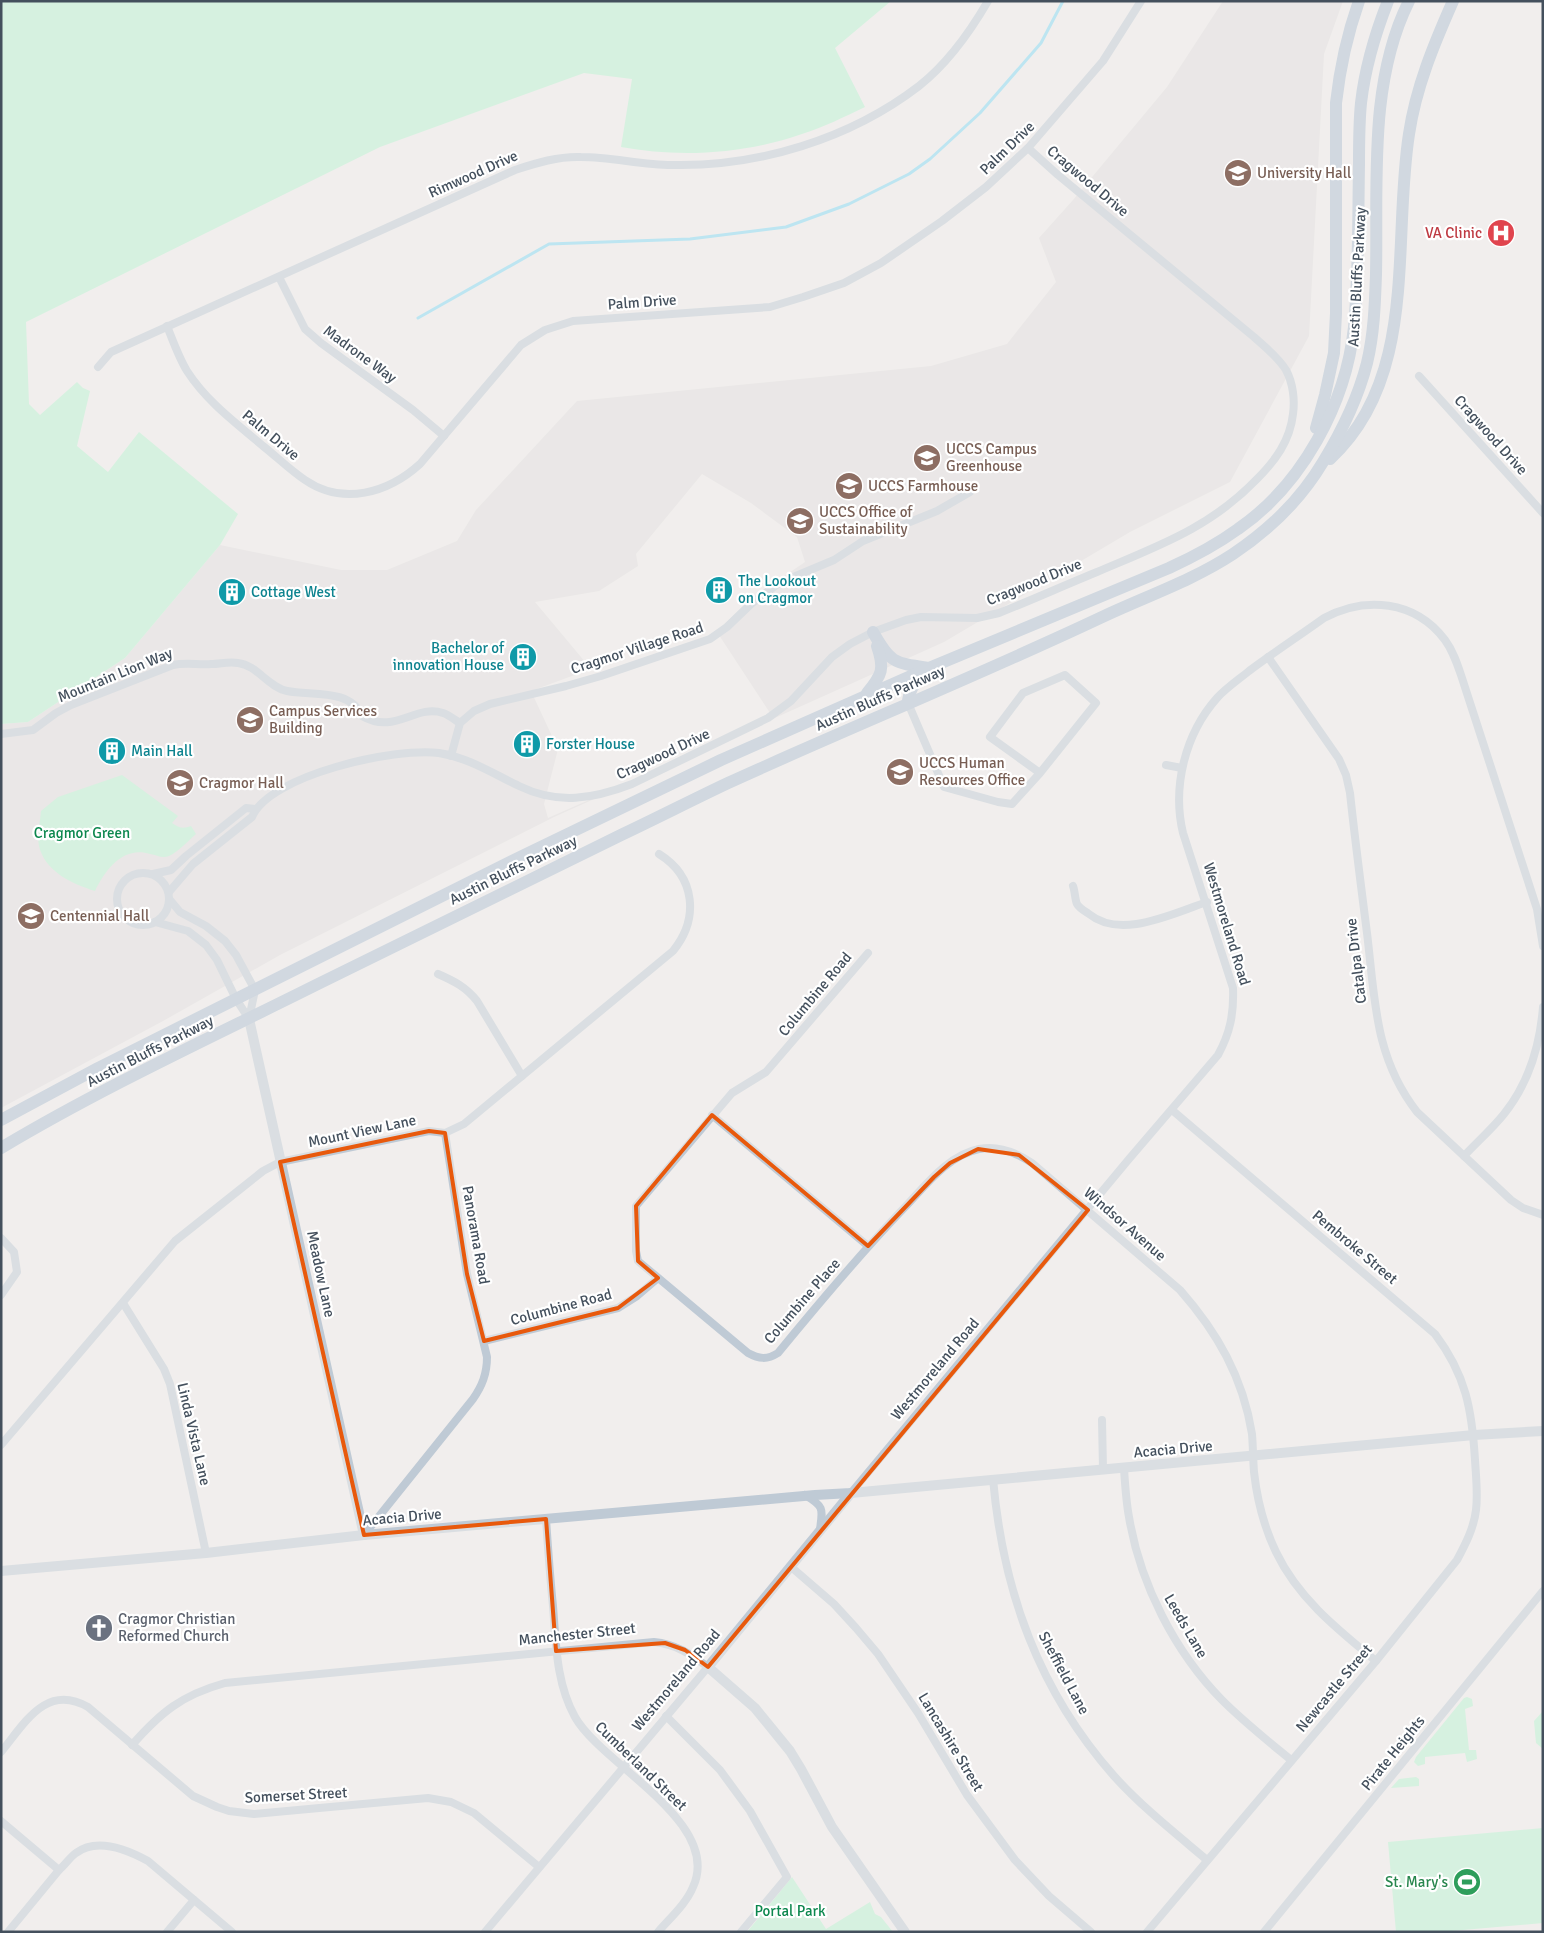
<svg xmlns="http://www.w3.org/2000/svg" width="1544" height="1933" font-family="Signika,sans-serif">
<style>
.education{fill:#e2dedf;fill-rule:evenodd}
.green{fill:#b6f4d0}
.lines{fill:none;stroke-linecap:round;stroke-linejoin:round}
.stream{stroke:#7ed9f6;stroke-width:3}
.minor{stroke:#bfcad5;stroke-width:8}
.tertiary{stroke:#bfcad5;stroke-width:10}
.primary{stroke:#aabcd0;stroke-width:12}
.marked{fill:none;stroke:#e8590c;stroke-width:4;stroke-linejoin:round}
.labels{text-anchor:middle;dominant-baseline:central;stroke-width:4.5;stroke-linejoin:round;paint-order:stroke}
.street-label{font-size:15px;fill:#44505d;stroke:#fff}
.education-label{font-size:15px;fill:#785e54;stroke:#fff;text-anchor:start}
.health-label{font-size:15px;fill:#be3a42;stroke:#fff;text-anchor:end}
.culture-label{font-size:15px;fill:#0d838f;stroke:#fff;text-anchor:start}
.park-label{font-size:15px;fill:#0c874e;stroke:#fff}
.worship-label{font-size:15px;fill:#5b616d;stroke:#fff;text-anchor:start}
.leisure-label{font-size:15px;fill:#27864d;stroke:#fff;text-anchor:end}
</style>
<rect width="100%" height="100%" fill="#f1eeed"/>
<path class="education" d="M 1223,1 L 1343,1 L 1324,54 L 1309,336 L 1230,482 L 1130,532 L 944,642 L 554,817 L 280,955 L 163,1021 L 1,1108 L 1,724 L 28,722 L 125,658 L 220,545 L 341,570 L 387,570 L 457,541 L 476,510 L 577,401 L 931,366 L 1007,344 L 1056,282 L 1039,238 L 1073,200 L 1167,87 ZM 702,474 L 751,503 L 797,537 L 805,562 L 755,596 L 741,608 L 717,632 L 772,716 L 648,774 L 548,818 L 544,804 L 558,749 L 531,691 L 591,669 L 535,602 L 599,591 L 638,566 L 636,554 Z"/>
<g class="green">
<path d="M 1,1 L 891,1 L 835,48 L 865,107 C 844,117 824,127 802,134 C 745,154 680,158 621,147 L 632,79 L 584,73 L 380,147 L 26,322 L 29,404 L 40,415 L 77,382 L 83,388 L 90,391 L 77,446 L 108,472 L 139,432 L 238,514 L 220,545 L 125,658 L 28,722 L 1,724 Z"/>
<path d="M 122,775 L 178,816 L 172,823 C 179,828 183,829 191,826 L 196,834 C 188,841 179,851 169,856 C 162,859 157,855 150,854 C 123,846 106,869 95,891 C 73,884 45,872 39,846 C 37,836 40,822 41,811 L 58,797 Z"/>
<polygon points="1467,1697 1472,1699 1473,1706 1465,1709 1469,1750 1476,1750 1477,1759 1467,1762 1465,1753 1425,1757 1425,1764 1418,1766 1414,1762 1416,1757 1464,1698"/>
<polygon points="1543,1711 1543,1749 1536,1743 1534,1721"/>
<polygon points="1416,1777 1419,1779 1419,1786 1391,1788 1399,1779"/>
<polygon points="1543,1828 1543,1923 1440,1932 1396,1932 1388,1842"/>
<polygon points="792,1877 826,1929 870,1902 875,1914 881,1917 893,1932 747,1932"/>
</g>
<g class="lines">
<polyline class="stream" points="418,318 549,244 690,239 786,227 849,204 909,174 930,159 980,113 1041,43 1063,1"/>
<g class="minor">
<polyline points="279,277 305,329 321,343 413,410 444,436"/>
<path d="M 167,326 C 173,341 179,358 187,371 C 207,402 236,423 263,446 C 277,457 290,470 305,480 C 343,506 388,493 420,464 L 521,345 L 545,330 L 573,321 L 770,307 L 803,297 L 844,283 L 881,263 L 942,221 L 986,187 L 1028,148 L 1103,61 L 1141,1"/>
<path d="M 98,367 L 111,352 L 515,170 C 536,163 559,156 581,157 C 612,157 641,165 672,165 C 758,167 850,139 919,86 C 947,64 970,32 988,1"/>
<polyline points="1419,376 1543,513"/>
<path d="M 1268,657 L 1339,759 L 1346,775 L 1350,793 C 1355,840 1361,886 1367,933 C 1375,998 1374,1057 1417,1112 L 1511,1200 L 1523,1208 L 1543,1215"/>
<polyline points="908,703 944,787 998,802 1012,804 1040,773 1096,703 1065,675 1023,693 990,737 1040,773"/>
<path d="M 1,734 L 33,730 L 56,713 L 71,705 L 173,665 C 186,662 198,665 211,664 C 220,664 229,661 238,663 C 257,665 268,687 287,691 C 312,696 350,688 362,716 C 395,735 415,704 443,713 C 449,715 455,720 460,723"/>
<polyline points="451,756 460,723 474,711 490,704 566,686 601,676 710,639 727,627 751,604 779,583 834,560 863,541 937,511 970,492"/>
<polyline points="1166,765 1182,768"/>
<circle cx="143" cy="899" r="26"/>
<polyline points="153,874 171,870 186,856 246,808 255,809"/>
<path d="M 1073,886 C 1075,891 1075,900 1077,904 C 1079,908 1086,912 1089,914 C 1121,940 1173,913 1207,902"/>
<path d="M 169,892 L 193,864 L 252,817 C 269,775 396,747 439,753 C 469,758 492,773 519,786 C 558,805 593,799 632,784 L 768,718 L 791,701 L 832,657 L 850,644 L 873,632 L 906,620 L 921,617 L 977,618 L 999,613 C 1032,600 1065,585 1097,572 C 1158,546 1210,528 1257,479 C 1275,461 1290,441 1293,414 C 1295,400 1293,383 1286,370 C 1278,357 1265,347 1254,337 L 1058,175 L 1028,148"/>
<polyline points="170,900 180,912 206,926 225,941 236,955 255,990 249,1019"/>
<polyline points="155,922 188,931 206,945 217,960 236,999 249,1019"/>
<path d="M 868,953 L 766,1072 L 732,1093 L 636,1206 L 636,1251 L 638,1261 L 748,1353 C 759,1359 767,1360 778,1353 C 819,1303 860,1254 905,1207 C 925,1186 948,1155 979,1149 C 998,1145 1017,1153 1032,1163 L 1180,1290 C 1217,1332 1243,1377 1252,1434 C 1253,1446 1253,1459 1254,1472 C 1257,1499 1264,1527 1276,1552 C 1298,1598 1337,1629 1376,1661"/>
<path d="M 438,974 C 454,981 466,987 477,1001 L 522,1076"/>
<polyline points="712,1115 868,1246"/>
<path d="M 1464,1156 C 1477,1142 1492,1129 1504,1114 C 1528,1084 1540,1045 1543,1007"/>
<polyline points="1,1238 14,1252 17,1272 1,1295"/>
<polyline points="123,1303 164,1369 170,1384 206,1553"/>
<polyline points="484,1341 618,1308 637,1296 658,1278"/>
<polyline points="1102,1420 1103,1469"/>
<path d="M 1,1445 L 175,1241 L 263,1171 L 280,1162 L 429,1131 L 445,1133 L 464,1124 L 673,951 C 699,919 696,877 659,854"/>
<path d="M 1124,1468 C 1125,1484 1126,1501 1129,1517 C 1140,1584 1175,1652 1222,1700 C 1244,1722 1268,1741 1291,1760"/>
<path d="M 993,1479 C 1003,1592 1039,1691 1114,1776 C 1142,1807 1175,1833 1207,1860"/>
<path d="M 851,1493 L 1129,1159 L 1218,1055 C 1230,1033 1234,1014 1233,988 L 1183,833 C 1172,787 1185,734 1217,698 C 1226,688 1238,680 1249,671 C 1273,653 1299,636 1324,618 C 1365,596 1415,600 1445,640 C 1453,651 1457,663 1461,675 L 1537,909 L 1543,946"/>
<path d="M 805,1495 C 824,1506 823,1509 820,1529"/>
<path d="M 546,1519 C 548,1548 550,1577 553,1606 C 556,1643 556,1683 575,1717 C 602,1765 723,1822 693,1887 C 686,1904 670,1918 658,1932"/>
<path d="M 364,1535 L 473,1399 C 482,1386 487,1374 487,1357 L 467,1274 L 445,1133"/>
<polyline points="790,1566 834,1604 856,1628 878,1654 918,1713 967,1795 1015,1860 1049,1896 1091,1932"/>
<polyline points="666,1716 720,1770 750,1811 787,1877 741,1932"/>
<path d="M 132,1745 C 161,1712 182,1695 225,1683 L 654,1642 C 676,1644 690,1654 708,1667 L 485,1932"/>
<path d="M 1,1752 C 25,1723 46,1683 88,1707 L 193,1796 L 217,1807 L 229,1811 L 254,1814 L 428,1798 L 451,1802 L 474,1813 L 539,1867"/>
<path d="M 1,1821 L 59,1870 C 65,1865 70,1857 76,1853 C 97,1837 128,1850 148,1861 L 232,1932"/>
<polyline points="8,1932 59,1870"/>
<polyline points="167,1932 194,1900"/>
<path d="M 1147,1932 L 1376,1661 L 1457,1560 C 1465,1545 1474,1528 1476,1510 C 1478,1494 1476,1477 1475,1460 C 1472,1410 1466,1375 1435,1334 L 1172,1110"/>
<polyline points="1264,1932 1543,1591"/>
</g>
<g class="tertiary">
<polyline points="249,1019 364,1535"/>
<polyline points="851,1493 708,1667 755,1708 790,1751 801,1769 832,1827 905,1932"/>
<polyline points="1,1571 206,1553 364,1535 815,1495 851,1493 1474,1435 1543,1431"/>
</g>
<g class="primary">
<path d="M 1316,428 L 1325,395 L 1334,353 L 1336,313 L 1336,103 C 1340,67 1347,35 1359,1"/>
<path d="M 1330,459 C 1419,377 1392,242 1409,134 C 1416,87 1434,44 1453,1"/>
<path d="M 873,632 C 890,663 894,663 929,668"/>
<path d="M 867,693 C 882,675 885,669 877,646"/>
<path d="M 908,703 C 908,690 917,681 925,671"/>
<path d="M 1,1120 L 98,1068 L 524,855 L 721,760 L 929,668 L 1169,568 C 1193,557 1216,545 1238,529 C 1302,485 1346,404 1354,327 C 1359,273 1358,218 1359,164 C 1359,144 1359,123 1361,103 C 1365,68 1375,34 1388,1"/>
<path d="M 1,1148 C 103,1087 212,1037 318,984 C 419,934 520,884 621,835 C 657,818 692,800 728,783 C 851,727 977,676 1100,618 C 1144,597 1192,581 1233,554 C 1269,530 1301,499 1323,462 C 1342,431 1358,398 1367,363 C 1374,334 1375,304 1376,274 C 1378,185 1368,83 1409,1"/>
</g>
</g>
<path d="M0 0H1544V1933H0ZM 712,1115 L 868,1246 L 934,1177 L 950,1163 L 978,1149 L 1019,1155 L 1088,1210 L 708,1667 L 685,1650 L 665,1643 L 556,1651 L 546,1519 L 364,1535 L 280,1162 L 429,1131 L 445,1133 L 467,1274 L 484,1341 L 618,1308 L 658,1278 L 638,1261 L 636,1206 Z" fill="#f1eeed" fill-opacity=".55" fill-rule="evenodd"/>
<path class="marked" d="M 712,1115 L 868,1246 L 934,1177 L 950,1163 L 978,1149 L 1019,1155 L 1088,1210 L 708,1667 L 685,1650 L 665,1643 L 556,1651 L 546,1519 L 364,1535 L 280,1162 L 429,1131 L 445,1133 L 467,1274 L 484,1341 L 618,1308 L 658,1278 L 638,1261 L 636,1206 Z"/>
<defs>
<symbol id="university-disc" viewBox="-11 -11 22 22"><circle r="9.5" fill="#8d6e63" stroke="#fff"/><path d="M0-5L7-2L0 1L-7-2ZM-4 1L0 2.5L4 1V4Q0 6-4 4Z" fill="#fff"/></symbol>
<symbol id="hospital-disc" viewBox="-11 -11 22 22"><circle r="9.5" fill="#e0444e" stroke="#fff"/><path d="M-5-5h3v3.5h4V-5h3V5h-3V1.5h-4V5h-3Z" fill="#fff"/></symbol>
<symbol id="building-disc" viewBox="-11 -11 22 22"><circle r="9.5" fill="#0f9aa8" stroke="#fff"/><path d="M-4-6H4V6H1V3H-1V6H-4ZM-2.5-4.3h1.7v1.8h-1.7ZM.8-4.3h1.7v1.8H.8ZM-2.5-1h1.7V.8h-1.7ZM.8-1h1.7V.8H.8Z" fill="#fff"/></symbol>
<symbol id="church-disc" viewBox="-11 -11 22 22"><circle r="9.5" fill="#6b7280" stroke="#fff"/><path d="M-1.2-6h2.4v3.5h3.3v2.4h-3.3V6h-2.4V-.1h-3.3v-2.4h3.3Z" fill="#fff"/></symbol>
<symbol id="stadium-disc" viewBox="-11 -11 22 22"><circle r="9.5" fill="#2e9e5b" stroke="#fff"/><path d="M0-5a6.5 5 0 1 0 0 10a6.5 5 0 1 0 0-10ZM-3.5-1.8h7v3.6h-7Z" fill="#fff"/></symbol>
</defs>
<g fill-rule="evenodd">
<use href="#university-disc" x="1222" y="157" width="32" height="32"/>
<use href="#hospital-disc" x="1485" y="217" width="32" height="32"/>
<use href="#university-disc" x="911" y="442" width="32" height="32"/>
<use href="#university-disc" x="833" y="470" width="32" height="32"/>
<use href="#university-disc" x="784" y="505" width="32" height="32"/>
<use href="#building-disc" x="703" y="574" width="32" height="32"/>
<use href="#building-disc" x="216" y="576" width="32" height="32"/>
<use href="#building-disc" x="507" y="641" width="32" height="32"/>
<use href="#university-disc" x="234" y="704" width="32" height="32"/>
<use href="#building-disc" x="511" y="728" width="32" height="32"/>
<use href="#building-disc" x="96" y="735" width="32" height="32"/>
<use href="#university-disc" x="884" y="756" width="32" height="32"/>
<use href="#university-disc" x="164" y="767" width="32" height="32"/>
<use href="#university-disc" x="15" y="900" width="32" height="32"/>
<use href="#church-disc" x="83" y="1612" width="32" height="32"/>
<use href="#stadium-disc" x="1451" y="1866" width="32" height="32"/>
</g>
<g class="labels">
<g class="street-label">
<text transform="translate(1007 148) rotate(-44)">Palm Drive</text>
<text transform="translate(473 174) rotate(-24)">Rimwood Drive</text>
<text transform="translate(1088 181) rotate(40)">Cragwood Drive</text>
<text transform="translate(1357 277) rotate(-87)">Austin Bluffs Parkway</text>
<text transform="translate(642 302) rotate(-4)">Palm Drive</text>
<text transform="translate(360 354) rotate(36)">Madrone Way</text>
<text transform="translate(271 435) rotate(40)">Palm Drive</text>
<text transform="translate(1491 435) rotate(48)">Cragwood Drive</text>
<text transform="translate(1034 582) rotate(-22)">Cragwood Drive</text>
<text transform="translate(637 648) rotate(-18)">Cragmor Village Road</text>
<text transform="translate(115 675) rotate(-22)">Mountain Lion Way</text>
<text transform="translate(880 698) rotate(-24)">Austin Bluffs Parkway</text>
<text transform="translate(663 754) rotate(-25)">Cragwood Drive</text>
<text transform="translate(513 870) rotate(-26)">Austin Bluffs Parkway</text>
<text transform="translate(1227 924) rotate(73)">Westmoreland Road</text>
<text transform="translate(1356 961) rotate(-97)">Catalpa Drive</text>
<text transform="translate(815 994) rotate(-50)">Columbine Road</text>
<text transform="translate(150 1051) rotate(-27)">Austin Bluffs Parkway</text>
<text transform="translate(362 1131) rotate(-12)">Mount View Lane</text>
<text transform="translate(1125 1224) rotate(41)">Windsor Avenue</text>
<text transform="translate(476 1235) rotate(80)">Panorama Road</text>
<text transform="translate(1355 1247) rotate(40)">Pembroke Street</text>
<text transform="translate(321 1274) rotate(78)">Meadow Lane</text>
<text transform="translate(802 1301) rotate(-49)">Columbine Place</text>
<text transform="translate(561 1307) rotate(-15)">Columbine Road</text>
<text transform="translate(935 1369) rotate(-50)">Westmoreland Road</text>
<text transform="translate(194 1434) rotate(77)">Linda Vista Lane</text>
<text transform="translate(1173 1449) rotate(-5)">Acacia Drive</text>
<text transform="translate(402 1517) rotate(-5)">Acacia Drive</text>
<text transform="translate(1186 1626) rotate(60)">Leeds Lane</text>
<text transform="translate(577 1634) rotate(-6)">Manchester Street</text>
<text transform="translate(1064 1673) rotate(62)">Sheffield Lane</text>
<text transform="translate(676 1680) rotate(-50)">Westmoreland Road</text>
<text transform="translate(1334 1688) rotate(-50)">Newcastle Street</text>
<text transform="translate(951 1742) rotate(59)">Lancashire Street</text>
<text transform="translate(1393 1753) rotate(-51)">Pirate Heights</text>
<text transform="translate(641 1766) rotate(44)">Cumberland Street</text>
<text transform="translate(296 1795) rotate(-3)">Somerset Street</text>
</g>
<g class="education-label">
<text x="1257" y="173">University Hall</text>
<text x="946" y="449">UCCS Campus<tspan x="946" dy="17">Greenhouse</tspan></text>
<text x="868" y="486">UCCS Farmhouse</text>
<text x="819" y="512">UCCS Office of<tspan x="819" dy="17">Sustainability</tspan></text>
<text x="269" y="711">Campus Services<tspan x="269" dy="17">Building</tspan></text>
<text x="919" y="763">UCCS Human<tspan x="919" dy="17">Resources Office</tspan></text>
<text x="199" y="783">Cragmor Hall</text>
<text x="50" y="916">Centennial Hall</text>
</g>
<g class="health-label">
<text x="1482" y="233">VA Clinic</text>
</g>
<g class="culture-label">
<text x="738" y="581">The Lookout<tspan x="738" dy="17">on Cragmor</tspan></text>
<text x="251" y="592">Cottage West</text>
<text x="504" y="648" text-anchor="end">Bachelor of<tspan x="504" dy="17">innovation House</tspan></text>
<text x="546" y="744">Forster House</text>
<text x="131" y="751">Main Hall</text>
</g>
<g class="park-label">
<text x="82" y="833">Cragmor Green</text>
<text x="790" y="1911">Portal Park</text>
</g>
<g class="worship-label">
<text x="118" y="1619">Cragmor Christian<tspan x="118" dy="17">Reformed Church</tspan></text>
</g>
<g class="leisure-label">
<text x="1448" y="1882">St. Mary's</text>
</g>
</g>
<rect width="1544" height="1933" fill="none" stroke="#44505d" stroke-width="5"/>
</svg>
